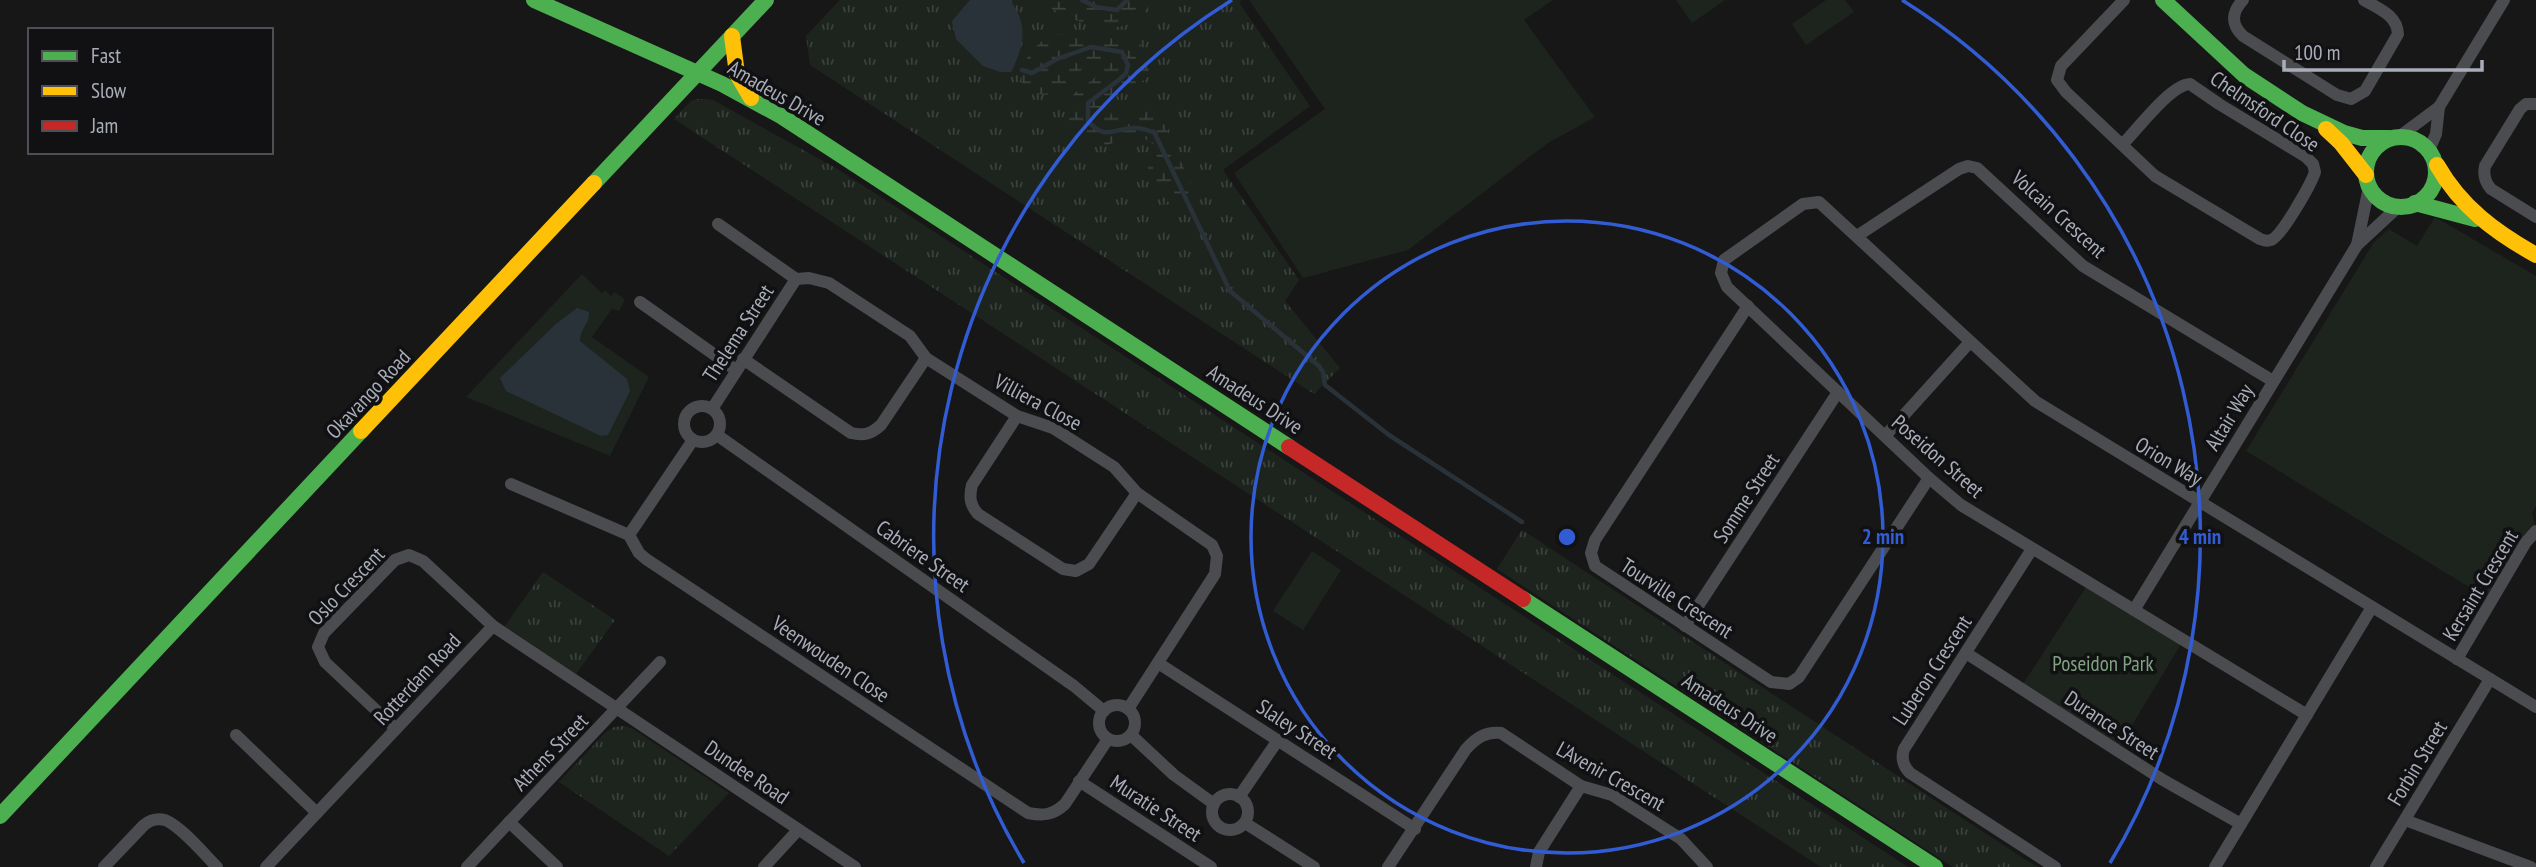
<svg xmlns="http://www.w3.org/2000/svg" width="2536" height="867" font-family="'PT Sans Narrow',sans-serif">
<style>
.grass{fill:url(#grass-tufts)}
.wetland{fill:url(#wetland-marsh)}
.park{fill:#1d241e}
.water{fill:#2a3239}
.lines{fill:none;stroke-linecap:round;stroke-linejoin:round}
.stream{stroke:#2a3239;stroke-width:4.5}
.street{stroke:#4b4c50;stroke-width:12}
.fast{stroke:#4caf50;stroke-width:16}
.slow{stroke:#ffc107;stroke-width:16}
.jam{stroke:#c62828;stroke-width:16}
.ring{fill:none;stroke:#325cd3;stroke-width:3.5}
.labels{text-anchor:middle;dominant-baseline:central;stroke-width:7;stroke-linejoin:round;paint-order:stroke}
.street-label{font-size:21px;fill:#a8adb8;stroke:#111113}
.park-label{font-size:21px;fill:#7fa381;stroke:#111113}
.centre{fill:#325cd3;stroke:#111113;stroke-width:3.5}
.ring-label{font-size:21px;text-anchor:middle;font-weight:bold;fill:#325cd3;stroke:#111113;stroke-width:7;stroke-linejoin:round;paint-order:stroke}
</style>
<defs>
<pattern id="grass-tufts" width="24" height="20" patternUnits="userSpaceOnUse" patternTransform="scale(1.75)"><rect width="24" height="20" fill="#1d241e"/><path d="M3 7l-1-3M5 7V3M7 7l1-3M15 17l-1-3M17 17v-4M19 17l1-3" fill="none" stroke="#3b413d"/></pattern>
<pattern id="wetland-marsh" width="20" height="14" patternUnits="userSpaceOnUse" patternTransform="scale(1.75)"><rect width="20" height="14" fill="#1d241e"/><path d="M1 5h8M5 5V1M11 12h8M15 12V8" fill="none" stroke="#3b413d"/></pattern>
</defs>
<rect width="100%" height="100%" fill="#171717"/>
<g class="grass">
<polygon points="840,0 1241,0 1240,4 1310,106 1223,170 1299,280 1285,301 1340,368 1314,394 810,65 806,36"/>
<polygon points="697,99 713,100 834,167 887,201 1908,867 1821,867 674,119 691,101"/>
<polygon points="1522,530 2026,860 2038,867 1953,867 1497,569"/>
<polygon points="543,572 615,620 576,674 505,626"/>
<polygon points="624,726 633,729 729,793 669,856 559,782 606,732 614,727"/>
</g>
<g class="wetland">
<path d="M 1036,0 L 1151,0 L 1152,4 C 1144,11 1136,22 1126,25 C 1096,34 1061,14 1036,0 Z"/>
<path d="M 1057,34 L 1126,36 L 1138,41 L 1150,58 L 1148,77 C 1143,80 1139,84 1134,87 C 1123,94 1098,100 1114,117 L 1136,108 L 1146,109 L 1162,119 L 1195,193 L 1192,201 L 1181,210 C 1163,200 1147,185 1148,163 L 1155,156 L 1153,144 C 1147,140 1141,135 1134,135 C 1123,136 1113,145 1102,146 C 1079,149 1060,123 1069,102 C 1075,87 1096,82 1104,68 L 1099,61 L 1087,63 C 1068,86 1052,108 1022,85 C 1019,61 1035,41 1057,34 Z"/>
</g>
<g class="park">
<polygon points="1249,0 1553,0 1524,20 1595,117 1548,143 1408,250 1303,278 1234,173 1325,109"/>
<polygon points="1676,0 1725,0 1692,23"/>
<polygon points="1826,0 1845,0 1854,12 1806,45 1792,24"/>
<polygon points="2435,217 2536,276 2536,506 2532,513 2535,525 2524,535 2487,598 2246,451 2374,242 2389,229 2417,246"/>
<polygon points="582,274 602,293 605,290 611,296 615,292 625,299 619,311 612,309 592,337 649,377 610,456 466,397"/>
<polygon points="1312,551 1341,570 1303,630 1273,611"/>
<polygon points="2086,587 2181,644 2119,747 2023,684"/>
</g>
<g class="water">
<path d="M 970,0 L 1012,0 L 1012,3 C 1029,26 1023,49 1011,72 L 1000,72 L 983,66 L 956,39 L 952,21 Z"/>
<path d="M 577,308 L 589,312 C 590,324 579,330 580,341 L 627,379 L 630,391 L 608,435 L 601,436 L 506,391 L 500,378 L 556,324 Z"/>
</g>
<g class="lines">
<g class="stream">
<polyline points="1082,0 1096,7 1117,10 1127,0"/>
<path d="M 1022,70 L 1032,73 L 1057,59 L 1091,47 L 1122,52 L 1128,65 L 1126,73 L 1120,79 L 1088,103 L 1088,121 C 1106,142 1115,127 1136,128 C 1142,128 1148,131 1154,132 L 1230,291 L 1319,366 L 1323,372 L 1325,385 L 1389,435 L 1522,522"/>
</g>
<g class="street">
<path d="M 2243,0 C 2231,13 2231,24 2243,36 L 2337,95 L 2351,99 L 2365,91 L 2398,34 C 2397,15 2379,9 2364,0"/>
<path d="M 2536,104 L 2526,104 L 2520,109 L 2485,166 C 2483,175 2485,182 2491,189 L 2536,217"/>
<polyline points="2400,136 2439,107 2504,0"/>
<path d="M 2122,145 C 2137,130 2170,85 2190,84 L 2219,104 L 2306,157 L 2313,164 L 2315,172 C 2311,184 2282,236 2271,240 C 2266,242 2264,240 2260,239 L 2155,176 L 2066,92 L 2057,80 L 2061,66 L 2124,0"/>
<polyline points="2429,150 2436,134 2439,107"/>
<polyline points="718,224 796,279 809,278 829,283 910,336 926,358 1017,416 1053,428 1114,467 1137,493 1212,545 1217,556 1215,574 1128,709"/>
<polyline points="1857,236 1959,169 1968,166 1977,168 2083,266 2273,381"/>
<polyline points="2357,245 2369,187"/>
<polyline points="640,302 736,370"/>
<polyline points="1748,306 1595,540 1591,553 1595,566 1771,682 1789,684 1799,677 1929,478"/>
<path d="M 743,359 L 851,433 C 864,436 871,434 881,425 L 926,358"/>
<circle cx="702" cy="424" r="18"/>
<polyline points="712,409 796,279"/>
<path d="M 1017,416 L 972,485 C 969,497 970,505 978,514 L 1063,569 L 1076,571 L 1089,564 L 1137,493"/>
<polyline points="717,435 1074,686 1104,711"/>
<polyline points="1885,436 1970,342"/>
<path d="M 511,484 L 629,535 L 639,553 L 646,559 L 1028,813 C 1044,816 1053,815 1065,804 L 1108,739"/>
<polyline points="629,535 693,440"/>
<path d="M 2032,549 L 1904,749 C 1901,758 1903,766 1910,773 L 2055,867"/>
<polyline points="2134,610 2357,245 2398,207"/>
<polyline points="1685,626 1838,392"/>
<polyline points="1966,653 2163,780 2241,824"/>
<polyline points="2457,659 2526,542 2536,531"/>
<polyline points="1158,663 1415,829"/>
<circle cx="1117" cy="723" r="18"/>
<polyline points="2307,715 1961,505 1929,478 1727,287 1721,273 1724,260 1803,204 1819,202 2035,401 2536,707"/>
<polyline points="396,729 325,662 318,647 324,633 395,560 409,555 423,561 493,626 855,867"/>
<polyline points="236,735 317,813"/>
<polyline points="1131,735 1174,775 1214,804"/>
<polyline points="1079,781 1211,867"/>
<circle cx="1230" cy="812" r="18"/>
<polyline points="1239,797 1278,740"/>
<polyline points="2405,820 2531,867"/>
<polyline points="509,822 557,867"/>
<polyline points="1245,823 1314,867"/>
<path d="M 104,867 L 144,825 C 150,820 157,818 165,820 C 181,826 205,855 217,867"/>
<polyline points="266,867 493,626"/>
<polyline points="467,867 660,662"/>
<polyline points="764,867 798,830"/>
<path d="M 1388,867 L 1466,749 C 1476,738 1486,731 1501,733 L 1581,786 L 1612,795 L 1681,839 L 1707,867"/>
<polyline points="1536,867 1539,852 1581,786"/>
<polyline points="2215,867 2372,607"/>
<polyline points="2376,867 2490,679"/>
</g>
<g class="fast">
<polyline points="534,0 722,84 781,116 1289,447"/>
<polyline points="2163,0 2244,75 2302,113 2344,133 2362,138 2389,138"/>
<circle cx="2401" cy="172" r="35"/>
<polyline points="594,183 766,0"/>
<polyline points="2415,203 2475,219"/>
<polyline points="1523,599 1935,867"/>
<polyline points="0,816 361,431"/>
</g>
<g class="slow">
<polyline points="732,36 737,74 751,98"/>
<polyline points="2326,129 2341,143 2366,175"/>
<path d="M 2437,165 C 2461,207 2495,232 2536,255"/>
<polyline points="361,431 594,183"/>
</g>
<polyline class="jam" points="1289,447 1523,599"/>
</g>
<g class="ring">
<circle cx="1567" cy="537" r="316"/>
<path d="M1024 863A633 633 0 0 1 1232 0M1902 0A633 633 0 0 1 2110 863"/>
</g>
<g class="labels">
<g class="street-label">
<text transform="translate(777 93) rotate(30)">Amadeus Drive</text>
<text transform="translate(2265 111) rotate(34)">Chelmsford Close</text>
<text transform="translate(2059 214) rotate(42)">Volcain Crescent</text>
<text transform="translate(738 333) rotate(-57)">Thelema Street</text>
<text transform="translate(368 394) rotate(-47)">Okavango Road</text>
<text transform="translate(1255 399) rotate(33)">Amadeus Drive</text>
<text transform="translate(1038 402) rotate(28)">Villiera Close</text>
<text transform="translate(2229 417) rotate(-59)">Altair Way</text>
<text transform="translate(1938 456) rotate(41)">Poseidon Street</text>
<text transform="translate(2169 461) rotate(31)">Orion Way</text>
<text transform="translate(1746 498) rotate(-57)">Somme Street</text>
<text transform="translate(923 556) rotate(35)">Cabriere Street</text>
<text transform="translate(2480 585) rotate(-59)">Kersaint Crescent</text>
<text transform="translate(346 586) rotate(-46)">Oslo Crescent</text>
<text transform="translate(1677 598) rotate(33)">Tourville Crescent</text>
<text transform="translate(831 659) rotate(34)">Veenwouden Close</text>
<text transform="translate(1932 670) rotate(-57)">Luberon Crescent</text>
<text transform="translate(417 679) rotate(-47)">Rotterdam Road</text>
<text transform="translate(1730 708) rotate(33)">Amadeus Drive</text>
<text transform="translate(2112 725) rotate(33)">Durance Street</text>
<text transform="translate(1297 729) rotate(33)">Slaley Street</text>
<text transform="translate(550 752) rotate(-46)">Athens Street</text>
<text transform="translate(2417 763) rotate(-59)">Forbin Street</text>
<text transform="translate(747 772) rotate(34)">Dundee Road</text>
<text transform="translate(1611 776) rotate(29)">L'Avenir Crescent</text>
<text transform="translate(1156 808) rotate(33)">Muratie Street</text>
</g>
<g class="park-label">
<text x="2103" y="663">Poseidon Park</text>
</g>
</g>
<circle cx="1567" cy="537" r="10" class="centre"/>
<g class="ring-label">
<text x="1883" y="544">2 min</text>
<text x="2200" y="544">4 min</text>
</g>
<rect x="28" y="28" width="245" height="126" fill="#111113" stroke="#4d4f55" stroke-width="2"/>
<rect x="42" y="51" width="35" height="10" fill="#4caf50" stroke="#4d4f55" stroke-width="2"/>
<text x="91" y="63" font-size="21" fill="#a8adb8">Fast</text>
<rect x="42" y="86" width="35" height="10" fill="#ffc107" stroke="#4d4f55" stroke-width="2"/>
<text x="91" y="98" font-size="21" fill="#a8adb8">Slow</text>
<rect x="42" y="121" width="35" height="10" fill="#c62828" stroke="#4d4f55" stroke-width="2"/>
<text x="91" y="133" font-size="21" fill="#a8adb8">Jam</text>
<path d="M2284 60v10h198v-10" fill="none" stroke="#a8adb8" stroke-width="3.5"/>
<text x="2294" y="60" font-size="21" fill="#a8adb8" stroke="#111113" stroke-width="5" paint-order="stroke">100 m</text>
</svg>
